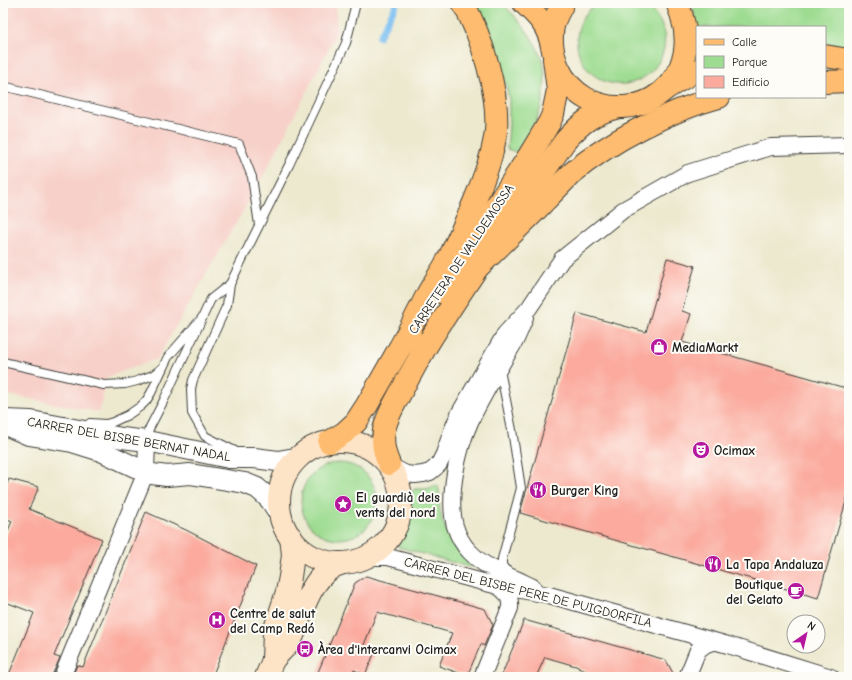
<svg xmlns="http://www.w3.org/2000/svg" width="852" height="680" font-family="'Comic Neue',sans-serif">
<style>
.built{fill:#f7d0c9}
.green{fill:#9edc91;stroke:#5d7c56}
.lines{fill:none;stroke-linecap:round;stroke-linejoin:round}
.stream{stroke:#7cbff2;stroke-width:6}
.building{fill:#fbaa9d}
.service-casing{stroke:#3b3b37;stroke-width:10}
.minor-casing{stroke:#3b3b37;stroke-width:18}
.tertiary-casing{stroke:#3b3b37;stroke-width:22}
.secondary-casing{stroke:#3b3b37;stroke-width:24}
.primary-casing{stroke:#3b3b37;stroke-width:24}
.motorway-casing{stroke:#3b3b37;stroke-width:24}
.service{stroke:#fff;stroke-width:8}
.minor{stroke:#fff;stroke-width:16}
.tertiary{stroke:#fff;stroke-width:20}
.secondary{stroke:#fee4c6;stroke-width:22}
.primary{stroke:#fdbc70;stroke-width:22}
.motorway{stroke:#fdbc70;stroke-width:22}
.labels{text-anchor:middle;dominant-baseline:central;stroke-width:4;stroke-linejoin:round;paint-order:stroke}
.street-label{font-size:13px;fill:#1c1c1c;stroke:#fdfcf7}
.poi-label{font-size:13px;font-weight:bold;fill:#1c1c1c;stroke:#fdfcf7;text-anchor:start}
</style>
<rect width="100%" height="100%" fill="#fdfcf7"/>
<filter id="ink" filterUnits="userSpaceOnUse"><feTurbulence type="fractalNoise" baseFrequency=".025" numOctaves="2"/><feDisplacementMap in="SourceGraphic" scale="8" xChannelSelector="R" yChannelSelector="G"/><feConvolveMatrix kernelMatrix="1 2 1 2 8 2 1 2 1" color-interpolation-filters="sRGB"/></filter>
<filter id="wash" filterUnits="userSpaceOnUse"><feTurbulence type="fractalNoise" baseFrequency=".012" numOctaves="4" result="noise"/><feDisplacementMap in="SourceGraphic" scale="16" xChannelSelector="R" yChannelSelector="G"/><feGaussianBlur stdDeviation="0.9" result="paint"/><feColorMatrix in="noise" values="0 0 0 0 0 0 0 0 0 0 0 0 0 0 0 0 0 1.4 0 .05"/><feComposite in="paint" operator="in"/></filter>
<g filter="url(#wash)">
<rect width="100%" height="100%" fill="#ede9cf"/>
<polygon class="built" points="3,3 336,3 336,34 274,156 250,199 157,359 107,377 99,412 3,394"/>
<g class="green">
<path d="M 475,3 L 501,3 C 506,8 512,12 516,18 C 527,30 538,46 543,62 C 547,76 544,102 538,116 C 533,129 524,141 516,152 L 507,149 L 509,126 L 509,99 L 504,76 L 486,24 Z"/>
<path d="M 598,3 L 643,3 L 645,4 C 649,7 653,11 656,15 C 682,50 645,97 604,81 C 596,77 588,72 584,64 C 579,56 576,47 577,38 C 578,23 585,11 598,3 Z"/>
<polygon points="693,3 849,3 849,50 825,46 825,27 697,27 694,15"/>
<circle cx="339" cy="501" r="38"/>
<path d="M 437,485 C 441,491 439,502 440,509 C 443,531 455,549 470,563 L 471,565 L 469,567 L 398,547 C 398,540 404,533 407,527 C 411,516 412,505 411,493 L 414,489 L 426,489 Z"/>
</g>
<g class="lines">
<polyline class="stream" points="379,37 397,3"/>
</g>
<g id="blocks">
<g class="building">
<polygon points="667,258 695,266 682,311 691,314 682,342 849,389 849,491 818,598 520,513 577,313 646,332"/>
<polygon points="9,479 39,487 29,509 102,539 54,656 60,658 53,673 53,677 8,677 34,613 3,601 3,543 12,521 3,517 3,494"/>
<polygon points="146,512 186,530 256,566 212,677 72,677 77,665 83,667"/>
<polygon points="366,576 485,609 493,625 484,646 481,644 467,676 439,666 452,633 377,612 362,650 374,654 365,675 354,670 351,677 316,677 355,583"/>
<polygon points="524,620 666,660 675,677 601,677 578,668 579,667 545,657 536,677 501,677"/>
</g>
</g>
</g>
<g filter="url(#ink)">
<use href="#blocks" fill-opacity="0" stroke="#3b3b37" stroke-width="1"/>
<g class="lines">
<defs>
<g id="service">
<polyline points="3,86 239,144 252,177 259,225"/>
<polyline points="3,362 104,385 125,384 137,381 153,375 161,369"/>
<polyline points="500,370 512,430 521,488 502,559 502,565 507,572"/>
<polyline points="90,423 106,424 113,422 128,415 141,406 146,401 151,393 168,357 202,318"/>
<polyline points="147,441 147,434 150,427 164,400 211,299 230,284"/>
<polyline points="235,451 205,436 192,413 191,389 193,380 227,305 230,284 289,165 346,43 356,3"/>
</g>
<g id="minor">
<path d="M 525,317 C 523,324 520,330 517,337 C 514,344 509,351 505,358 C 493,379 480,400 470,422 C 458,449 447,497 455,526 C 458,536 463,545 470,552 C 483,566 495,569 511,577 C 519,580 526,584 533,587"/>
<polyline points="389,464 396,469 406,474 415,475 423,474 430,472 435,468 439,464 444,454 452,431 459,414 505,334 529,308 562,259 623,210 688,173 771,147 849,145"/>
<polyline points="362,559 372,557 388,557 498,586 549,595 728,645 831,677"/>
<polyline points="62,677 146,472 147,441"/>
<path d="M 482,677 L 510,608 C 511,597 507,593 498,586"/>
<polyline points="687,677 698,650 706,644 714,642"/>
</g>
<g id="tertiary">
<polyline points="5,420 31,421 122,438 147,441 229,458 254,458 278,461 295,458 303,454"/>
<polyline points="3,424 29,435 72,442 101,451 135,467 152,474 167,476 190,474 245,483 257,488 264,494 271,501 282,518"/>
</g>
<g id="secondary">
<circle cx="340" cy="502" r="61"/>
<path d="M 273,660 C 279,653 287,646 291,639 C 295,633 296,625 299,619 C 307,597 318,569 343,563"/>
<polyline points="266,677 273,660 274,632 287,592 290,577 293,555 291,537"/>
</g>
<g id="primary">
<path d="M 563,3 C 560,9 556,16 554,22 C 550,37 552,53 558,67 C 584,125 668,119 684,56 C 687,43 686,30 682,17 C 681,12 678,8 678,3"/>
<polyline points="440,292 529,156 549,123 553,114 558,90 554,59"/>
<polyline points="329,442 344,433 356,422 367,405 399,349 410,334"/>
<path d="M 389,464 C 383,451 381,437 386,423 C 390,411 396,401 402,390 C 410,375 418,360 427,345 C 470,275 518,209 565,141 C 582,122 593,113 619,107"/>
</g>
<g id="motorway">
<path d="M 524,3 C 539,18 547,24 552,46"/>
<polyline points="825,56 849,60"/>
<polyline points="825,82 849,81"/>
<polyline points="665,89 697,70"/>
<path d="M 476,269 C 495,251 514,232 533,213 C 546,200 558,187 571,174 C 609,141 671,110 719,97"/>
<path d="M 399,349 C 409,331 418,313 427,295 C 434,282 443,270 450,256 C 459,238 467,219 475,200 C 484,178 493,155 496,131 C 499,92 482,37 463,3"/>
</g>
</defs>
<use href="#service" class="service-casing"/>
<use href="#minor" class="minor-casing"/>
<use href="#tertiary" class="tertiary-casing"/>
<use href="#secondary" class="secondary-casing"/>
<use href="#primary" class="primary-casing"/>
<use href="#motorway" class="motorway-casing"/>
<use href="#service" class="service"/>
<use href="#minor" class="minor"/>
<use href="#tertiary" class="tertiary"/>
<use href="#secondary" class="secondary"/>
<use href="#primary" class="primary"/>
<use href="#motorway" class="motorway"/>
</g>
</g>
<defs>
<symbol id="shop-disc" viewBox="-11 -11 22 22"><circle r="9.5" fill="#b5179e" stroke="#fdfcf7"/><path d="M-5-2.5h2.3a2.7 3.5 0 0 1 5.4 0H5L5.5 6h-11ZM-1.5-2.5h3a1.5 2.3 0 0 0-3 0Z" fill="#fff"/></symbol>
<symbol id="theatre-disc" viewBox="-11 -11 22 22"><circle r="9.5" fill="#b5179e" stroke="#fdfcf7"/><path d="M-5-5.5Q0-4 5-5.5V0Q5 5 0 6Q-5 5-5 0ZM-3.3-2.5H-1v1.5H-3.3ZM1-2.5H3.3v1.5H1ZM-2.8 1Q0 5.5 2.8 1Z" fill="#fff"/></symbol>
<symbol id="restaurant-disc" viewBox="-11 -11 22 22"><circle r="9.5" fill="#b5179e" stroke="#fdfcf7"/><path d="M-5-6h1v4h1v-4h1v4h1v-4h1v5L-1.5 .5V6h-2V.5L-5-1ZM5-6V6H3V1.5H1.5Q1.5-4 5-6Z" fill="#fff"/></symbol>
<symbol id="sight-disc" viewBox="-11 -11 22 22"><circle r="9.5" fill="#b5179e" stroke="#fdfcf7"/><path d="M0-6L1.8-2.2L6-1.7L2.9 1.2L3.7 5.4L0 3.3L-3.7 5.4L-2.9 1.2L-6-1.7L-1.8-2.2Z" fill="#fff"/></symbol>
<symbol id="cafe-disc" viewBox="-11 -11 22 22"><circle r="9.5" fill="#b5179e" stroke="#fdfcf7"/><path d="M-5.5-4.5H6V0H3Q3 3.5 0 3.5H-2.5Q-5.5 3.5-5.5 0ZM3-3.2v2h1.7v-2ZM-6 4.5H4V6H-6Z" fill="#fff"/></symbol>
<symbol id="hospital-disc" viewBox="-11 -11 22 22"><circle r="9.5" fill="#b5179e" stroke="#fdfcf7"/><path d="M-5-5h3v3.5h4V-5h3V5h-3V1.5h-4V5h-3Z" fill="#fff"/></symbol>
<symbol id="bus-disc" viewBox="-11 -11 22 22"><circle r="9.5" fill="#b5179e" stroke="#fdfcf7"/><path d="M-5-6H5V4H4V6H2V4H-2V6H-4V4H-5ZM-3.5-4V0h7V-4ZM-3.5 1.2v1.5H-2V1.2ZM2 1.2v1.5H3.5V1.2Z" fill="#fff"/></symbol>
</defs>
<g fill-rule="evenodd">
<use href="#shop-disc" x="649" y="337" width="20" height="20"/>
<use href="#theatre-disc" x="691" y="440" width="20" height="20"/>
<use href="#restaurant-disc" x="528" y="480" width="20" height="20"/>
<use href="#sight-disc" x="333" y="494" width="20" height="20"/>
<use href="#restaurant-disc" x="703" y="554" width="20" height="20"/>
<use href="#cafe-disc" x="786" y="581" width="20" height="20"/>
<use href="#hospital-disc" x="207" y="610" width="20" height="20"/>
<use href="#bus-disc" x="295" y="639" width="20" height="20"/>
</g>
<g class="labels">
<g class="street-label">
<text transform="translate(461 259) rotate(-56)">CARRETERA DE VALLDEMOSSA</text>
<text transform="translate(129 439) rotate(10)">CARRER DEL BISBE BERNAT NADAL</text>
<text transform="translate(528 592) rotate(14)">CARRER DEL BISBE PERE DE PUIGDORFILA</text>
</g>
<g class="poi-label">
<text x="672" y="347">MediaMarkt</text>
<text x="714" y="450">Ocimax</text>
<text x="551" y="490">Burger King</text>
<text x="356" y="497">El guardià dels<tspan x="356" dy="15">vents del nord</tspan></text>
<text x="726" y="564">La Tapa Andaluza</text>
<text x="783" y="584" text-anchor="end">Boutique<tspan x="783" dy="15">del Gelato</tspan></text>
<text x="230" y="613">Centre de salut<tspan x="230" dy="15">del Camp Redó</tspan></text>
<text x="318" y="649">Àrea d'intercanvi Ocimax</text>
</g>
</g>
<rect width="852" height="680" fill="none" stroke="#fdfcf7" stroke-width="16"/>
<rect x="696" y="26" width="130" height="72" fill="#fdfcf7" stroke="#a3a29f"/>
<rect x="704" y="39" width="20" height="6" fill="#fdbc70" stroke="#a3a29f"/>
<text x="732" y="46" font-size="12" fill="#1c1c1c">Calle</text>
<rect x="704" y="56" width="20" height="12" fill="#9edc91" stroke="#a3a29f"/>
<text x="732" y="66" font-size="12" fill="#1c1c1c">Parque</text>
<rect x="704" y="76" width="20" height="12" fill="#fbaa9d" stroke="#a3a29f"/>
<text x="732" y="86" font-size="12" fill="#1c1c1c">Edificio</text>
<g transform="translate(806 634) rotate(34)"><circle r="19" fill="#fdfcf7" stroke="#a3a29f"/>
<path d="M0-3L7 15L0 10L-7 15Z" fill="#b5179e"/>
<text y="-6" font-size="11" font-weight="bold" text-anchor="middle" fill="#1c1c1c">N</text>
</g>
</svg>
